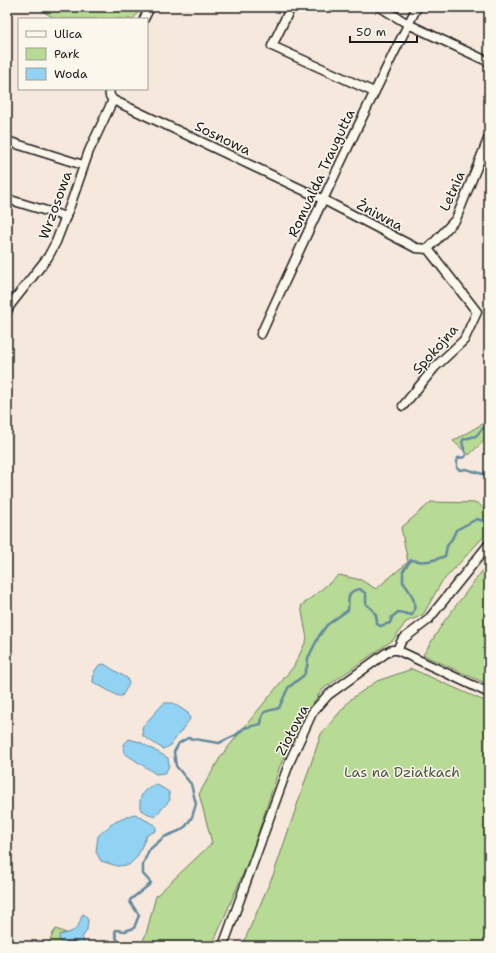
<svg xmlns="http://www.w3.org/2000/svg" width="496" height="953" font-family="'Shantell Sans',sans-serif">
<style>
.green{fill:#b7da94;stroke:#6a7b58}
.water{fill:#92d3f4;stroke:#638a9e}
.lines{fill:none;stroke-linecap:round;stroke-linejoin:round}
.stream{stroke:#638a9e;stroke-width:2.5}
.minor-casing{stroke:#1c1c1c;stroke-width:11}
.minor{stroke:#fbf7ec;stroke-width:8}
.labels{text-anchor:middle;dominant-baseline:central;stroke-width:3;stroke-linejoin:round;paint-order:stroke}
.street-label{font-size:14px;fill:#1c1c1c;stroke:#fbf7ec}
.park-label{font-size:14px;fill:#4a5540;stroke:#fbf7ec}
</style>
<rect width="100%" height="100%" fill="#f7e8de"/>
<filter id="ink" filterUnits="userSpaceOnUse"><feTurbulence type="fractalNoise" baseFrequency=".025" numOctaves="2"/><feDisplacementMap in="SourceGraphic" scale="8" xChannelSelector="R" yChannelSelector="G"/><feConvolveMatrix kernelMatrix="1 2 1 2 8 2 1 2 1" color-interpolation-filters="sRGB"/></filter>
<g filter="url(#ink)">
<g class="green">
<polygon points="35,7 143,7 133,19 56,19"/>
<polygon points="489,420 489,436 469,455 453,441"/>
<path d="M 431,502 L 478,503 C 489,513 489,516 489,531 L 441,583 L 423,615 L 406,622 L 393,640 L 323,689 L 298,724 L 280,766 L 251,855 L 212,946 L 140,946 L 146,934 L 156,896 L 212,843 L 199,794 L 221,756 L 294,666 L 307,639 L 301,606 L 339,575 L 361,580 L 376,589 L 408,562 L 401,528 Z"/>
<polygon points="489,562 489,685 423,655 445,620"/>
<polygon points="412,669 489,703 489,946 242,946 274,873 321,734 351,699 377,681"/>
<polygon points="56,929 66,933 59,935 75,941 82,946 68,946 68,945 66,946 48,946 53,933"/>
</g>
<g class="water">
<polygon points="104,664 127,678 129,684 122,696 118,696 93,682 94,672 99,665"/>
<polygon points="164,703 173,703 188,713 190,719 170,746 163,749 143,736 142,727"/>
<polygon points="129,739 140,742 168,758 169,766 165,773 156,774 124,753 123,745"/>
<path d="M 156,784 L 169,792 L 170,800 L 154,817 L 140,809 C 139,795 143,789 156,784 Z"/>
<polygon points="135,814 156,826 156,831 147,835 137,857 129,865 117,866 101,861 96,852 98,836 113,823 131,815"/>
<path d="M 84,914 L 88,920 L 87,930 L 82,938 L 87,946 C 81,946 78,941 72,941 L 70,943 L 60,942 L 59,935 C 75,931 77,932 82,915 Z"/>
</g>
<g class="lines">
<g class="stream">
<polyline points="489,426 482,429 476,436 464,439 462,442 466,455 465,457 458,458 457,461 457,468 460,470 466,469 486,475 489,474"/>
<polyline points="93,946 100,946"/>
<path d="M 116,946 L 118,942 L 115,933 L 116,930 L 125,931 L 134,928 L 139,915 L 130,902 L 130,900 L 149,885 L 151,883 L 143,874 L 143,864 L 149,850 L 164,837 L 179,831 L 186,826 L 192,817 L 196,804 L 191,784 L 176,766 L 174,752 L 179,743 L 188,738 L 219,743 L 236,735 L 244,728 L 261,724 C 263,707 266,713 279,708 L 288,688 L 304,675 L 307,667 L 308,658 L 319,636 L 327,625 L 348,610 C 349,598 346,591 360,589 L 366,594 L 366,604 C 374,611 377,613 377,624 L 380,626 L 390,623 L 392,617 L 398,612 L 412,615 C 419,604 410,591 403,582 L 403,571 L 411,560 C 424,563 433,561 445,556 L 447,546 L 453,537 L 456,530 L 477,519 L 486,522 L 489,521"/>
</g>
<defs>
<g id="minor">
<polyline points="291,7 272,46 374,92"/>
<polyline points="380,7 408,24 489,62"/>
<polyline points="144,19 150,7"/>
<polyline points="109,89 110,96 113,100 322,199 416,248 428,249"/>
<polyline points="7,141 83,165"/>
<polyline points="7,199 37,208 66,217"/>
<polyline points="428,249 456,219 489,137"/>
<polyline points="7,311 11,304 48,257 56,242 71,203 89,151 113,100"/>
<path d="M 261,334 C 311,224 362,115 417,7"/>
<polyline points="403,406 435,367 464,340 477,312 428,249"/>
<polyline points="397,650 489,693"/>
<polyline points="223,946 290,761 312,713 328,695 386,653 392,650 397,650 402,640 428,620 489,544"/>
</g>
</defs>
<use href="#minor" class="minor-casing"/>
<use href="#minor" class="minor"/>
</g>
</g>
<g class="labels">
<g class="street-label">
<text transform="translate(223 138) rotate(26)">Sosnowa</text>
<text transform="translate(321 173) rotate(-65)">Romualda Traugutta</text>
<text transform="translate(452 191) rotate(-66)">Letnia</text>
<text transform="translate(55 205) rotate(-70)">Wrzosowa</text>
<text transform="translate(380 215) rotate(28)">Żniwna</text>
<text transform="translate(435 349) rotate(-48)">Spokojna</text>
<text transform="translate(292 730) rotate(-63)">Ziołowa</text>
</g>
<g class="park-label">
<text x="402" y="772">Las na Działkach</text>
</g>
</g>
<rect width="496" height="953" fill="none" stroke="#fbf7ec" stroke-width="24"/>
<rect x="12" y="12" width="472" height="929" fill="none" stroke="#1c1c1c" stroke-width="1.5" filter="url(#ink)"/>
<rect x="18" y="18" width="130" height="72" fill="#fbf7ec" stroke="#a29f99"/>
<rect x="26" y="31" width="20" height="6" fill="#fbf7ec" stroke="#a29f99"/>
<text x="54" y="38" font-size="12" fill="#1c1c1c">Ulica</text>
<rect x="26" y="48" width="20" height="12" fill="#b7da94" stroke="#a29f99"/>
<text x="54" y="58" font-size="12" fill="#1c1c1c">Park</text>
<rect x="26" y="68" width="20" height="12" fill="#92d3f4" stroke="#a29f99"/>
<text x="54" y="78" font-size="12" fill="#1c1c1c">Woda</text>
<path d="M350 36v6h67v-6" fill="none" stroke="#1c1c1c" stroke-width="2"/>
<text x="356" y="36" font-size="12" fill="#1c1c1c" stroke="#fbf7ec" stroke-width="3" paint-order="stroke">50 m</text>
</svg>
